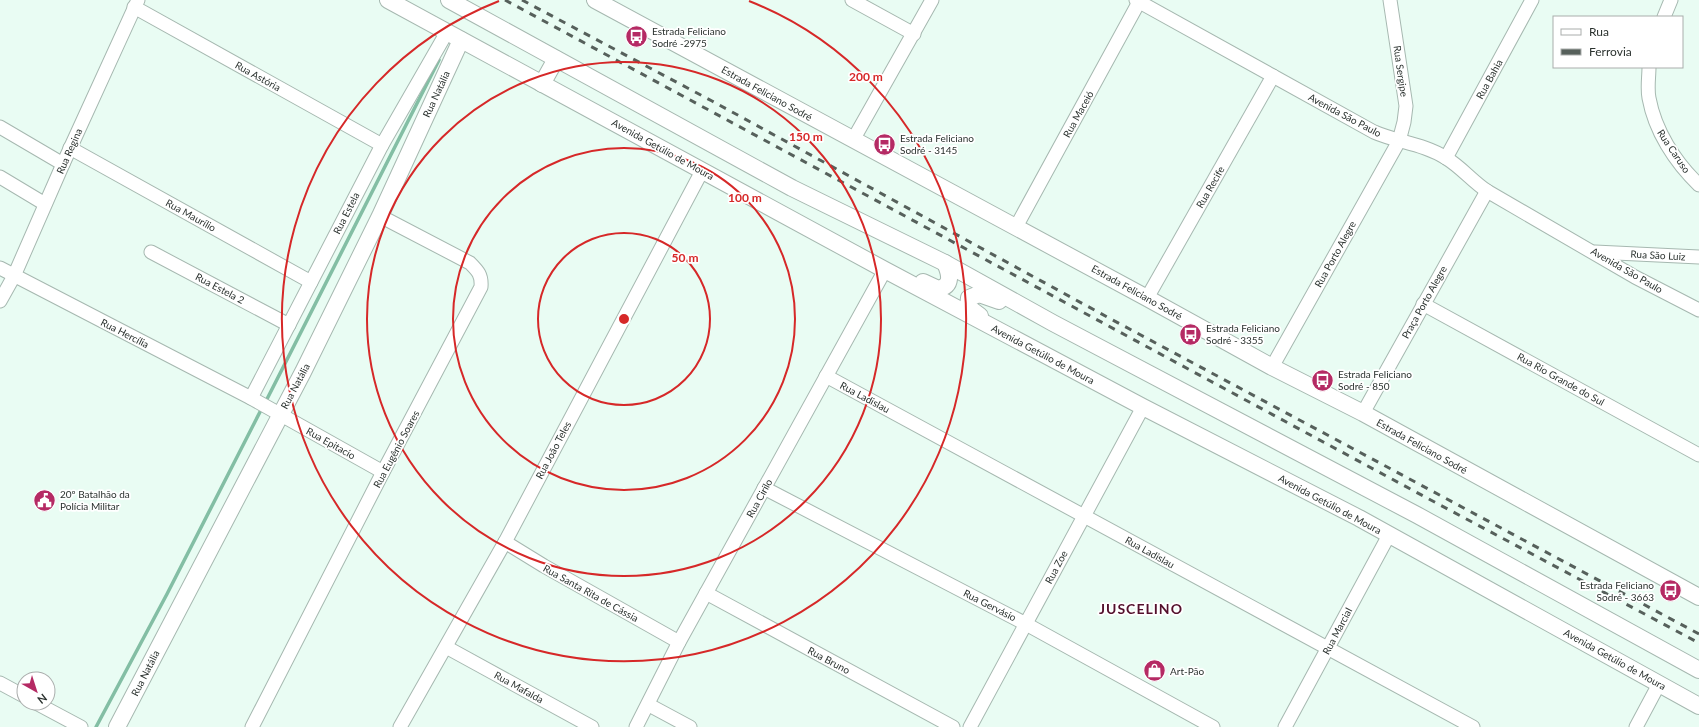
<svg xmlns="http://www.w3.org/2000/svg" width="1699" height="727" font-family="Lato,sans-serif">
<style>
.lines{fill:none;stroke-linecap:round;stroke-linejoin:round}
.stream{stroke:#83bea4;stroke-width:3.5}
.minor-casing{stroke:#a6b8b0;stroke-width:15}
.major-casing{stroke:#a6b8b0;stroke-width:18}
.minor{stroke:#fff;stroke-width:13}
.major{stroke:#fff;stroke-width:16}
.rail{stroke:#56605b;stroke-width:3;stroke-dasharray:7 7;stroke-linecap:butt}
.ring{fill:none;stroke:#d62828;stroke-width:2}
.labels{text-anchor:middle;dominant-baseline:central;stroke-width:3.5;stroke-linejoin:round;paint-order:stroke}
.poi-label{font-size:10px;fill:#2b322f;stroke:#fff;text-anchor:start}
.street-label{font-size:10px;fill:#2b322f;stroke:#fff}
.district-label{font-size:14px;font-weight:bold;letter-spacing:1px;fill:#53102c;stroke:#fff}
.centre{fill:#d62828;stroke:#fff;stroke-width:2}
.ring-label{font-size:12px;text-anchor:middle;font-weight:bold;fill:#d62828;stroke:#fff;stroke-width:3.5;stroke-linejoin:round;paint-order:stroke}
</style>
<rect width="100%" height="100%" fill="#e9fcf3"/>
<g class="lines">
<g class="stream">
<polyline points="265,403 439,60"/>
<polyline points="96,727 167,594 262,408"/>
</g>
<defs>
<g id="minor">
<polyline points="852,0 914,34"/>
<path d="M 1136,0 L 1374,132 C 1397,142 1424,144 1446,158 C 1461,167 1472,181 1487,191 L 1635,277 L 1699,310"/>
<polyline points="134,7 382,145"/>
<polyline points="1664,17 1671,0"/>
<path d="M 1649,67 C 1649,77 1647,88 1649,98 C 1655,131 1675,162 1699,185"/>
<polyline points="0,127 63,164"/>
<polyline points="853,140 932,0"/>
<polyline points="70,148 311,282"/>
<polyline points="1446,158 1532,0"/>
<polyline points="0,177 45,204"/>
<polyline points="1016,227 1139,2"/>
<polyline points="151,252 289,325"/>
<polyline points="1595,252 1699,257"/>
<polyline points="0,268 251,398 383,472"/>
<polyline points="1147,298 1273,76"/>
<polyline points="0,301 14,276 63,164 138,0"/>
<polyline points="1423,304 1699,455"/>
<polyline points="1272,367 1399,141 1404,122 1406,106 1390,0"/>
<polyline points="826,376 1473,727"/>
<polyline points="251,398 382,145 447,32"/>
<polyline points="1363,413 1487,191"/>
<polyline points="764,488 1026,624 1213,727"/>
<polyline points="505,542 544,566 679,642"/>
<polyline points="706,593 953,727"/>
<polyline points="446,647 592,727"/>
<polyline points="0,683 24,696"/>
<polyline points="36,703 81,727"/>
<polyline points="649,705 690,727"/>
<path d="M 252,727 L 383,472 L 481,287 C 482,275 478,271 470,263 L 380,216"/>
<polyline points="400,727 505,542 702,171"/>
<polyline points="636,727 679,642 885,270"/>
<polyline points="970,727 1143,407"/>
<polyline points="1285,727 1389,535"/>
<polyline points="1636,727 1659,684"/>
</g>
<g id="major">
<polyline points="388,0 885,270 1143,407 1359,518 1699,706"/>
<polyline points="449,0 792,188 945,263 1053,323 1417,515 1699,670"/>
<polyline points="595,0 1147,298 1272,367 1363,413 1699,597"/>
<polyline points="542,84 556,59"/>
<path d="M 923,282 L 938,289 C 953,286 950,274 945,263"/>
<polyline points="980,316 968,307 969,298 979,294 999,301"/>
<polyline points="117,727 303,372 380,216 461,40"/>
</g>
</defs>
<use href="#minor" class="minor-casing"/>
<use href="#major" class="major-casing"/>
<use href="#minor" class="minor"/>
<use href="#major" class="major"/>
<g class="rail">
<polyline points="505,0 1427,498 1699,643"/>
<polyline points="522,0 712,101 1109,318 1699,634"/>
</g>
</g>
<g class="ring">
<circle cx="624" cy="319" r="86"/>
<circle cx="624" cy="319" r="171"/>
<circle cx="624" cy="319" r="257"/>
<path d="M749 1A342 342 0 1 1 499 1"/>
</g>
<defs>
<symbol id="bus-disc" viewBox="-11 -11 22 22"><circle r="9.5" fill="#b52a64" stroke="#fff"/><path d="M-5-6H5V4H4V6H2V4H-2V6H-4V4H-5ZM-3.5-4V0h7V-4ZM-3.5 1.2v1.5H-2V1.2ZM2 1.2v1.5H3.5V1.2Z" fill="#fff"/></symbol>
<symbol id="civic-disc" viewBox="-11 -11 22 22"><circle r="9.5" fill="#b52a64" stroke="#fff"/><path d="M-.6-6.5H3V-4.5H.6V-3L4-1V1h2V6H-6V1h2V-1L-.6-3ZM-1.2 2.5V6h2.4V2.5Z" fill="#fff"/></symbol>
<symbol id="shop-disc" viewBox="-11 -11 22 22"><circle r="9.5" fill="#b52a64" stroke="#fff"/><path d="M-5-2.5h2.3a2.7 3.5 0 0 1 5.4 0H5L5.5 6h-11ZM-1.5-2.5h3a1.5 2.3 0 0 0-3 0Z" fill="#fff"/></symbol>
</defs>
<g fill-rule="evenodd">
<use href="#bus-disc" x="624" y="24" width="25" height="25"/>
<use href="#bus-disc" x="872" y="132" width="25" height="25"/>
<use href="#bus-disc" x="1178" y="322" width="25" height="25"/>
<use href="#bus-disc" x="1310" y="368" width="25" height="25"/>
<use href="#civic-disc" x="32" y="488" width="25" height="25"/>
<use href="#bus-disc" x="1658" y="578" width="25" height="25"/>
<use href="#shop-disc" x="1142" y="658" width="25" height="25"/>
</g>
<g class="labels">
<g class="poi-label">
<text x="652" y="31">Estrada Feliciano<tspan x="652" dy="12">Sodré -2975</tspan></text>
<text x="900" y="138">Estrada Feliciano<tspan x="900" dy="12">Sodré - 3145</tspan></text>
<text x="1206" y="328">Estrada Feliciano<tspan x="1206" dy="12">Sodré - 3355</tspan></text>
<text x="1338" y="374">Estrada Feliciano<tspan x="1338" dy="12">Sodré - 850</tspan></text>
<text x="60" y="494">20º Batalhão da<tspan x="60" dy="12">Polícia Militar</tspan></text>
<text x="1654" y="585" text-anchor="end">Estrada Feliciano<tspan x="1654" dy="12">Sodré - 3663</tspan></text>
<text x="1170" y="671">Art-Pão</text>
</g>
<g class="street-label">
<text transform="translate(1401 71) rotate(82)">Rua Sergipe</text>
<text transform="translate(258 76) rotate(29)">Rua Astória</text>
<text transform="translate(1489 79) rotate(-61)">Rua Bahia</text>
<text transform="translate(767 93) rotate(29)">Estrada Feliciano Sodré</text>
<text transform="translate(436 94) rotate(-65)">Rua Natália</text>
<text transform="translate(1078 114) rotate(-61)">Rua Maceió</text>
<text transform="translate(1345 115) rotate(28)">Avenida São Paulo</text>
<text transform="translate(663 149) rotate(29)">Avenida Getúlio de Moura</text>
<text transform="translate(69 151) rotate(-66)">Rua Regina</text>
<text transform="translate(1674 151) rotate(56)">Rua Caruso</text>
<text transform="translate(1210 187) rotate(-60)">Rua Recife</text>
<text transform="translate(346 213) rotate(-63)">Rua Estela</text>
<text transform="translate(191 215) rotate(29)">Rua Maurílio</text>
<text transform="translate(1335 254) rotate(-61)">Rua Porto Alegre</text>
<text transform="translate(1658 255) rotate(3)">Rua São Luiz</text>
<text transform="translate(1627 270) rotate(30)">Avenida São Paulo</text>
<text transform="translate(220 288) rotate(28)">Rua Estela 2</text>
<text transform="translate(1137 292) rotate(29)">Estrada Feliciano Sodré</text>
<text transform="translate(1424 302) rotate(-61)">Praça Porto Alegre</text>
<text transform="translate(125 333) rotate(27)">Rua Hercília</text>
<text transform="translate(1043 354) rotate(28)">Avenida Getúlio de Moura</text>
<text transform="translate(1561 379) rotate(29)">Rua Rio Grande do Sul</text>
<text transform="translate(295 386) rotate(-62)">Rua Natália</text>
<text transform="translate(865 397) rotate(28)">Rua Ladislau</text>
<text transform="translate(331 443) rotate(29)">Rua Epitacio</text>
<text transform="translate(1422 446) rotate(29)">Estrada Feliciano Sodré</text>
<text transform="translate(396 449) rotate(-62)">Rua Eugênio Soares</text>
<text transform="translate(553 450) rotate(-62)">Rua João Teles</text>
<text transform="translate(759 498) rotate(-61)">Rua Cirilo</text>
<text transform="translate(1330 504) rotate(28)">Avenida Getúlio de Moura</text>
<text transform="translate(1150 552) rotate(29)">Rua Ladislau</text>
<text transform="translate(1056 567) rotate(-62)">Rua Zoe</text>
<text transform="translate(591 593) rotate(29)">Rua Santa Rita de Cássia</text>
<text transform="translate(990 605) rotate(27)">Rua Gervásio</text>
<text transform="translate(1337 631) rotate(-62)">Rua Marcial</text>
<text transform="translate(1615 659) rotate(29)">Avenida Getúlio de Moura</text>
<text transform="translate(829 660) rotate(28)">Rua Bruno</text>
<text transform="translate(145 673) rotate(-63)">Rua Natália</text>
<text transform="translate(519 687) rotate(29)">Rua Mafalda</text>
</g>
<g class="district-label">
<text x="1141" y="608">JUSCELINO</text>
</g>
</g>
<circle cx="624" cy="319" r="6" class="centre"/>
<g class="ring-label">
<text x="866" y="81">200 m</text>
<text x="806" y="141">150 m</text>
<text x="745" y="202">100 m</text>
<text x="685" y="262">50 m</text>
</g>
<rect x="1553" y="16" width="130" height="52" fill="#ffffff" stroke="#aaadac"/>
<rect x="1561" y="29" width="20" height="6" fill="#ffffff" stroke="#aaadac"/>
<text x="1589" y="36" font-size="12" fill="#2b322f">Rua</text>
<rect x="1561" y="49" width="20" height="6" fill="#56605b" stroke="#aaadac"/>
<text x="1589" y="56" font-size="12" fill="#2b322f">Ferrovia</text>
<g transform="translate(36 691) rotate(141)"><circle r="19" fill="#ffffff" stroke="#aaadac"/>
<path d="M0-3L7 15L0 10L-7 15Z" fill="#b52a64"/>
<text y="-6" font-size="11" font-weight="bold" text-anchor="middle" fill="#2b322f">N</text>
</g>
</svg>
